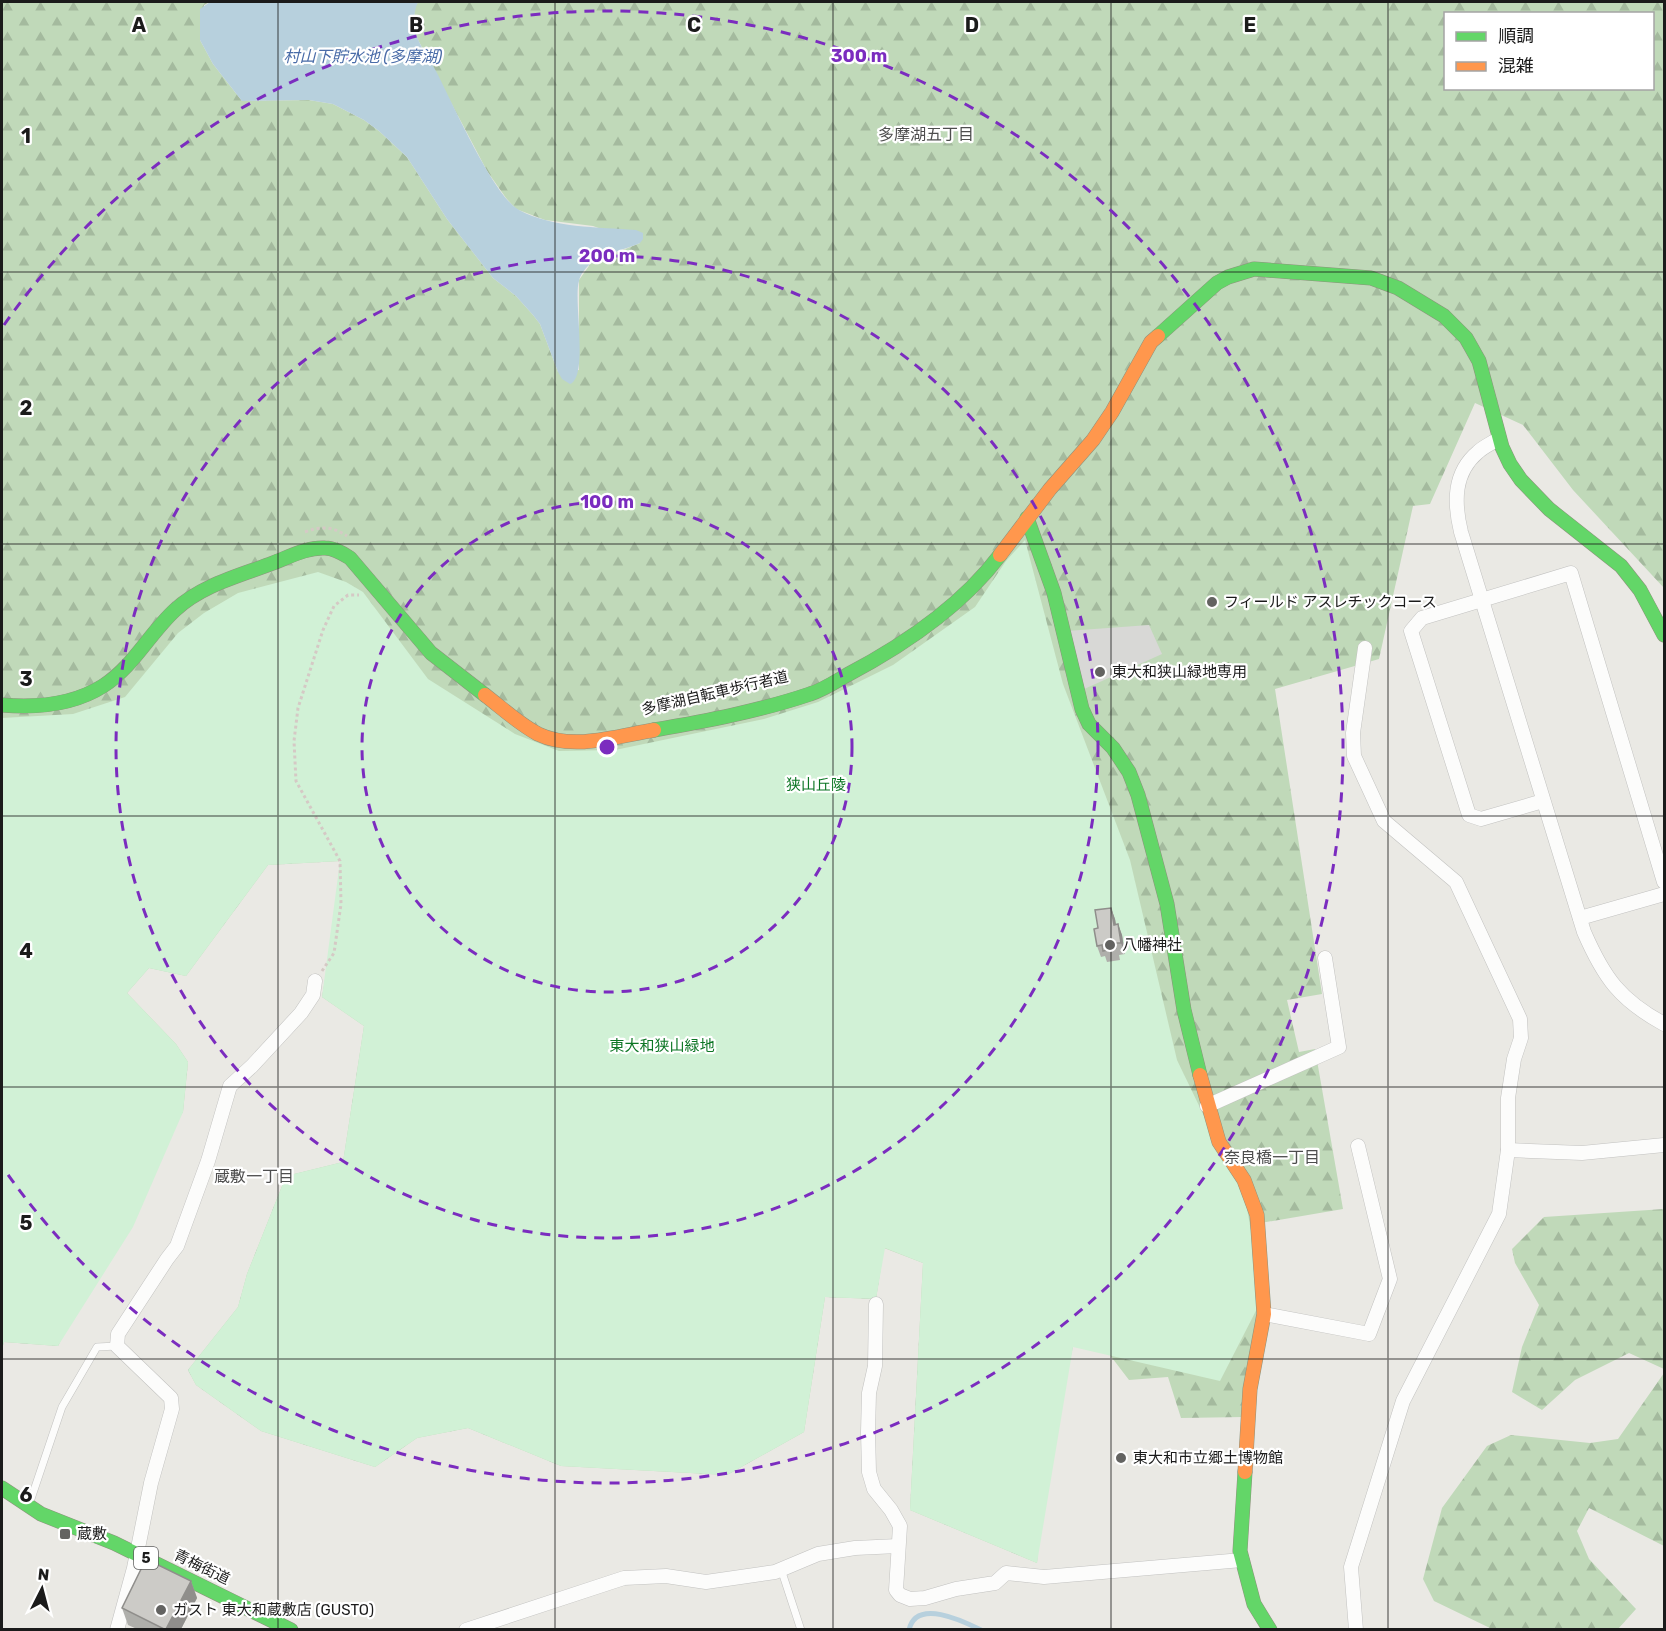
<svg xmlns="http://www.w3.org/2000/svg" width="1666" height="1631" font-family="Rubik,'Noto Sans JP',sans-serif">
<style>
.forest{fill:url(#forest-firs);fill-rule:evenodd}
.park{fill:#d1f1d6}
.parking{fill:#d8d8d6}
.water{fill:#b7d0dd}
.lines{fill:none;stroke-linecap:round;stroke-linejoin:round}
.stream{stroke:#b7d0dd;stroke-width:5}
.lane-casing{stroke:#c2c2c0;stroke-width:8}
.street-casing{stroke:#c2c2c0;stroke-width:15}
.fast-casing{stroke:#8e937d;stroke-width:15}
.slow-casing{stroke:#8e937d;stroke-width:15}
.path{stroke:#d5c9c5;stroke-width:3;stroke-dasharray:3 3;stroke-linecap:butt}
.lane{stroke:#fcfcfb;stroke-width:7}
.street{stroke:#fcfcfb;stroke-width:14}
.fast{stroke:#63d668;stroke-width:14}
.slow{stroke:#ff974d;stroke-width:14}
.wall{fill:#afafab}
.shaded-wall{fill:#8f8e8b}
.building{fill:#cccbc7;stroke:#8f8e8b;stroke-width:1.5}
.grid{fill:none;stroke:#1b1b1b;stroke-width:1.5;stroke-opacity:0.55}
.ring{fill:none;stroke:#7b2cbf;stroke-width:3;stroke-dasharray:10 8}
.poi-dot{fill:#636361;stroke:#fff;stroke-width:2}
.labels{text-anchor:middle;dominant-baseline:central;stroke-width:4.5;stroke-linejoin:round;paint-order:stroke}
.shield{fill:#fff;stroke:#5f5f5f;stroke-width:1.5}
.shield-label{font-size:14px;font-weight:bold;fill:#1b1b1b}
.poi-label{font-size:15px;fill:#1b1b1b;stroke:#fff;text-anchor:start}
.street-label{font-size:15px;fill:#1b1b1b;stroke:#fff}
.park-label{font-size:15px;fill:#0d7625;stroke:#fff}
.water-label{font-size:16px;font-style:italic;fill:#4a6ca8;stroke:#fff}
.neighbourhood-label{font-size:16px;fill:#4e4e4e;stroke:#fff}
.grid-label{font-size:20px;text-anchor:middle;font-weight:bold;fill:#1b1b1b;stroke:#fff;stroke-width:4.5;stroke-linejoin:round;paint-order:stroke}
.centre{fill:#7b2cbf;stroke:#fff;stroke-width:3}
.ring-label{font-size:18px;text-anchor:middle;font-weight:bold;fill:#7b2cbf;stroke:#fff;stroke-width:4.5;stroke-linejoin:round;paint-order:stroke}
</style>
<defs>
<pattern id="forest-firs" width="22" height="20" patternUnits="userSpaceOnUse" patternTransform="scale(1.5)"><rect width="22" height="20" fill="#c0d9b9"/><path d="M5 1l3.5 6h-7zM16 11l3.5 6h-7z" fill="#a4ba9e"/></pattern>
</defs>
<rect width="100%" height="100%" fill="#eae9e4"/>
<g class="forest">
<path d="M 2,2 L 210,2 L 204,5 L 200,40 L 213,64 L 242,101 L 309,100 L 333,104 L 364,120 L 379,131 L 407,157 L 447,219 L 493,278 L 516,296 L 533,315 L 540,324 L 558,372 L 579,370 L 579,280 L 591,263 L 640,243 L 593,226 L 545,220 L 516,209 L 506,198 L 487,171 L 416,36 L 414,9 L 418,2 L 1664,2 L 1664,588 L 1573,490 L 1523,425 L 1475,403 L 1430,504 L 1413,506 L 1379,659 L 1275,689 L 1322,994 L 1287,1000 L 1299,1052 L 1315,1049 L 1343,1209 L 1255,1224 L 1258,1314 L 1244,1417 L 1181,1418 L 1168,1377 L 1129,1380 L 1103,1346 L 1073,1347 L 1048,1449 L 1037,1563 L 910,1510 L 923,1263 L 884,1248 L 876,1299 L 825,1297 L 804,1432 L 727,1475 L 561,1466 L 468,1428 L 417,1438 L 375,1467 L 261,1431 L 196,1385 L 188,1370 L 238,1307 L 247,1274 L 286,1176 L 343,1162 L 364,1026 L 322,997 L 335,920 L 340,861 L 268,865 L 186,976 L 149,968 L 127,993 L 176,1044 L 188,1062 L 183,1112 L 138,1182 L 58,1346 L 4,1342 L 2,1349 ZM 1446,14 L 1652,14 L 1652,88 L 1446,88 Z"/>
<polygon points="1664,1209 1664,1369 1629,1353 1575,1380 1542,1410 1512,1392 1522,1347 1539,1305 1515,1263 1512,1249 1544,1217"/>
<polygon points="1664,1373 1664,1546 1589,1508 1577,1531 1589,1559 1636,1609 1618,1629 1492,1629 1434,1601 1423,1579 1442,1508 1487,1446 1511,1435 1590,1443 1618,1439"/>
</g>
<polygon class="park" points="1025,540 1063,684 1130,860 1177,1060 1217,1143 1242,1181 1263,1297 1220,1381 1073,1347 1037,1563 910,1510 923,1263 885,1248 876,1299 825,1297 804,1432 727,1475 561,1466 468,1428 417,1438 375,1467 261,1431 196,1385 188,1370 238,1307 247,1274 286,1176 343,1162 364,1026 322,997 340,861 268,865 186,976 149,968 127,993 176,1044 188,1062 183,1112 133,1227 58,1346 4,1342 2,1349 2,718 73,714 125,697 178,633 204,613 238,593 318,572 346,582 363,592 428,679 515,734 559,751 615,750 764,719 818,702 893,665 975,607 1006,561"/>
<polygon class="parking" points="1149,625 1162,654 1082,690 1067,631"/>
<path class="water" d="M 210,2 L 418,2 C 413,12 413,27 417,37 C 422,50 431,61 437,73 C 452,102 494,197 519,210 C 553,228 597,227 636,230 L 643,233 L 643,239 L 640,243 C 626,249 599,256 589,265 C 585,269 580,275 579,281 C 573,300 589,376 570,384 L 562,379 L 558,372 L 540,324 L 533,315 L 516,296 L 493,278 L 447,219 L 407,157 L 379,131 L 364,120 L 333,104 L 309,100 L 242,101 L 213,64 L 200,40 L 200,9 Z"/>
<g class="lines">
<path class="stream" d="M 909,1630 C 916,1598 963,1621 981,1630"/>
<defs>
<g id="lane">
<polyline points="30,1502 62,1407 97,1347 117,1346"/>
<polyline points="781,1569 801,1630"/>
</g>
<g id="street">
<path d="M 1498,439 C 1492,443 1483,447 1478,452 C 1453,473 1454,503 1461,532 L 1584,932 C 1604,978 1620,1000 1664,1024"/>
<polyline points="1543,801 1481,819 1469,815 1411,631 1422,618 1571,573 1664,882"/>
<polyline points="1580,918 1664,894"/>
<polyline points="1207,1106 1339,1047 1325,958"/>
<polyline points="1508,1150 1582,1153 1664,1145"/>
<polyline points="876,1304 875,1366 869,1393 868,1432 869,1472 874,1489 891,1510 900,1526 896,1590 900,1595 910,1599 925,1598 956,1589 995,1583 1006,1573 1044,1577 1242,1560"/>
<polyline points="1264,1314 1369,1334 1390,1279 1358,1146"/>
<polyline points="117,1630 134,1568 151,1483 172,1409 171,1398 117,1346 118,1334 167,1259 177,1246 208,1161 230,1086 252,1066 301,1013 313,995 315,981"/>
<polyline points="466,1630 624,1578 666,1576 706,1582 775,1572 818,1554 855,1548 898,1546"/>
<polyline points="1356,1630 1351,1567 1403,1401 1499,1214 1508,1150 1508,1098 1514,1059 1521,1038 1520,1019 1456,882 1384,821 1354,756 1353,733 1365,648"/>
</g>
<g id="fast">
<polyline points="1158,336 1217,283 1228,277 1254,269 1371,278 1398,288 1444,316 1466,338 1479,361 1502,447 1510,464 1521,480 1549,509 1621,566 1640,590 1664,635"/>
<polyline points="1027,518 1054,593 1082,709 1089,724 1113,748 1129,772 1138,795 1167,904 1184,1010 1200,1075"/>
<path d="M 2,705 C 37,708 73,705 103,686 C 133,667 149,634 175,610 C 202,585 239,576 273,563 C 289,557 307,547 325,548 C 334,548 342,553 350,558 L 431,653 L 485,695"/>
<path d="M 654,730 C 706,721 760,711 810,694 C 823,690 835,682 847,675 C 904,645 961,607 1000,555"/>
<polyline points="1245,1472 1240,1551 1254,1604 1270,1630"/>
<polyline points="2,1488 41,1514 114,1543 291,1630"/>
</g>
<g id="slow">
<polyline points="1000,555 1050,489 1093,440 1112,412 1151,342 1158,336"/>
<path d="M 485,695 C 502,708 519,724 538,734 C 573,751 618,736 654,730"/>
<polyline points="1200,1075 1219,1142 1244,1180 1257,1215 1264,1314 1250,1389 1245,1472"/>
</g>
</defs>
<use href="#lane" class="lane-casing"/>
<use href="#street" class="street-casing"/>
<use href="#fast" class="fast-casing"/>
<use href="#slow" class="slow-casing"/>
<g class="path">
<path d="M 305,532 C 321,526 332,526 347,536"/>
<polyline points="322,971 334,953 341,904 340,861 296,781 294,741 298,708 323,630 334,606 348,595 359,595"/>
</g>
<use href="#lane" class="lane"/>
<use href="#street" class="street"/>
<use href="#fast" class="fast"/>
<use href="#slow" class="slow"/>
</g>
<g class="wall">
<polygon points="1111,908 1115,919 1116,925 1118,924 1122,935 1125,954 1119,955 1120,960 1107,962 1105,956 1101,957 1097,946 1098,928"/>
<polygon points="191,1581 197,1598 181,1629 137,1629 128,1625 122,1608"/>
</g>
<g class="shaded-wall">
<polygon points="1111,908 1115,919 1118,936 1114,925"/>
<polygon points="1118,924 1122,935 1125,954 1121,943"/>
<polygon points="191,1581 197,1598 181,1629 166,1629"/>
</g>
<g class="building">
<polygon points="1111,908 1114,925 1118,924 1121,943 1115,943 1116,948 1103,951 1102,945 1097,946 1094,929 1098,928 1095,910"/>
<polygon points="146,1559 191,1581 166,1629 164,1629 122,1608"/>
</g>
<path class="grid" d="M 278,2 L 278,1630M 555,2 L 555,1630M 833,2 L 833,1630M 1111,2 L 1111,1630M 1388,2 L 1388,1630M 2,272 L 1664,272M 2,544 L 1664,544M 2,816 L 1664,816M 2,1087 L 1664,1087M 2,1359 L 1664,1359"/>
<g class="ring">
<circle cx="607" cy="747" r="245"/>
<circle cx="607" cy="747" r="491"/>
<path d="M4 325A736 736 0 1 1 4 1169"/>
</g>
<g class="poi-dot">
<circle cx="1212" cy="602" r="6"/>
<circle cx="1100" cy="672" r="6"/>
<circle cx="1110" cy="945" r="6"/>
<circle cx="1121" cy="1458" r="6"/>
<rect x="59" y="1528" width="12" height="12" rx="3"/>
<circle cx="161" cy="1610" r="6"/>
</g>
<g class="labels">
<rect class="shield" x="134" y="1547" width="24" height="22" rx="4.5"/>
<g class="shield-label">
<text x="146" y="1558">5</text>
</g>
<g class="poi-label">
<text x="1224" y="602">フィールド アスレチックコース</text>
<text x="1112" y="672">東大和狭山緑地専用</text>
<text x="1122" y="945">八幡神社</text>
<text x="1133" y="1458">東大和市立郷土博物館</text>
<text x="77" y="1534">蔵敷</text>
<text x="173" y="1610">ガスト 東大和蔵敷店 (GUSTO)</text>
</g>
<g class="street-label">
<text transform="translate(715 693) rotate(-13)">多摩湖自転車歩行者道</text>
<text transform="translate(202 1567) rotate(26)">青梅街道</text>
</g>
<g class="park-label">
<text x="816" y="785">狭山丘陵</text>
<text x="662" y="1046">東大和狭山緑地</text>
</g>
<g class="water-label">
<text x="363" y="56">村山下貯水池 (多摩湖)</text>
</g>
<g class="neighbourhood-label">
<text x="926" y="134">多摩湖五丁目</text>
<text x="1272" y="1157">奈良橋一丁目</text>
<text x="254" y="1176">蔵敷一丁目</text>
</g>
</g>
<g class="grid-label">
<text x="139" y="32">A</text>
<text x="416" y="32">B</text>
<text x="694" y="32">C</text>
<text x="972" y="32">D</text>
<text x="1250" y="32">E</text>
<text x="26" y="143">1</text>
<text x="26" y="415">2</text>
<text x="26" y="686">3</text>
<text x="26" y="958">4</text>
<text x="26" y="1230">5</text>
<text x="26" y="1502">6</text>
</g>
<circle cx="607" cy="747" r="9" class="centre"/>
<g class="ring-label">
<text x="859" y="62">300 m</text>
<text x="607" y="262">200 m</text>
<text x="607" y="508">100 m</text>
</g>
<rect width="1666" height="1631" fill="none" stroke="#1b1b1b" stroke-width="6"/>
<rect x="1444" y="12" width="210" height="78" fill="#ffffff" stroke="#a4a4a4" stroke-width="1.5"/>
<rect x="1456" y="32" width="30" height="9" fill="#63d668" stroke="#a4a4a4" stroke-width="1.5"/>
<text x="1498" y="42" font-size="18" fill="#1b1b1b">順調</text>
<rect x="1456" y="62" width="30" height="9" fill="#ff974d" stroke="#a4a4a4" stroke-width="1.5"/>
<text x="1498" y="72" font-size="18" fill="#1b1b1b">混雑</text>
<g transform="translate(42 1589) rotate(6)" stroke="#ffffff" stroke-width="4.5" paint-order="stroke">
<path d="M0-4.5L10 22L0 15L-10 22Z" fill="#1b1b1b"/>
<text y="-9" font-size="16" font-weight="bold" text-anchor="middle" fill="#1b1b1b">N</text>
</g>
</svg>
